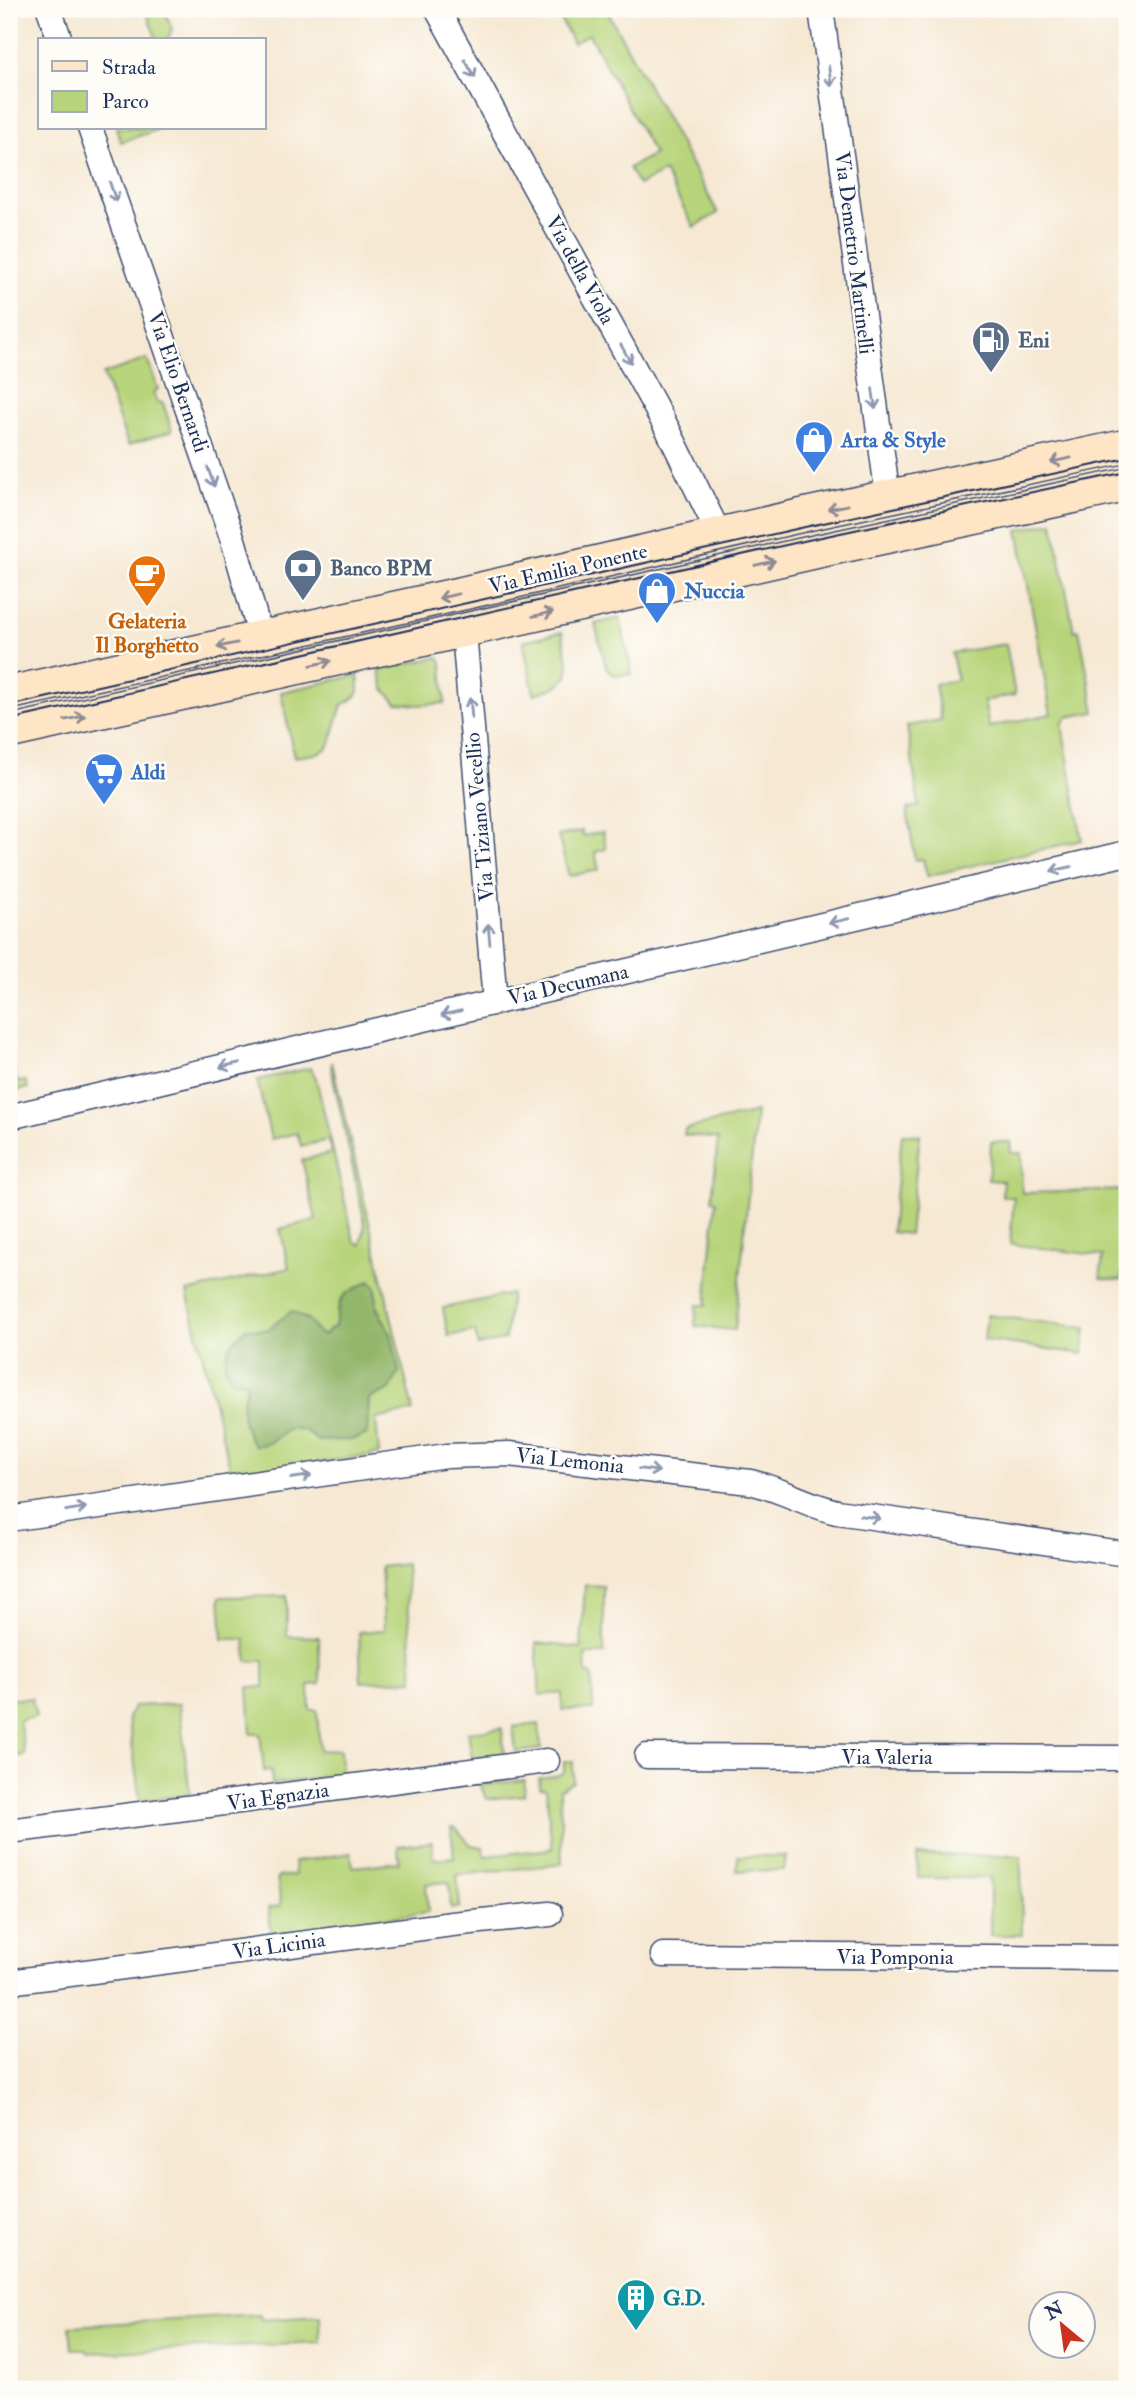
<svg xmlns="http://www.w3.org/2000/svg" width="1136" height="2398" font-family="'IM FELL Double Pica',serif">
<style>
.green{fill:#b8d47a;stroke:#6a826c;stroke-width:2}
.forest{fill:#92b66a;stroke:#567264;stroke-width:2}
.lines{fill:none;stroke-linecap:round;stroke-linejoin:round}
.minor-casing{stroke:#3c4b6f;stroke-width:27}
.secondary-casing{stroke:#3c4b6f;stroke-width:36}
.minor{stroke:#fff;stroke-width:24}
.secondary{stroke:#fde5c5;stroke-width:33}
.tram{stroke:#1b2f5e;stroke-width:2}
.oneway{stroke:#8d97ae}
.oneway2{stroke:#8c8a92}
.labels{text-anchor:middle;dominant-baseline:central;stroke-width:5;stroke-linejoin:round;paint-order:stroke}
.street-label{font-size:21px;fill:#1b2f5e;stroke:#fdfcf7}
.service-label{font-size:21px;font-weight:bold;fill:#4e5e75;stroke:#fdfcf7;text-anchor:start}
.shop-label{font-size:21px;font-weight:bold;fill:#366cbe;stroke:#fdfcf7;text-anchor:start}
.food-label{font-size:21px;font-weight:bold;fill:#c56008;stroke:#fdfcf7}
.culture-label{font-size:21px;font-weight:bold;fill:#0d838f;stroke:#fdfcf7;text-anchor:start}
</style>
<rect width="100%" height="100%" fill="#fdfcf7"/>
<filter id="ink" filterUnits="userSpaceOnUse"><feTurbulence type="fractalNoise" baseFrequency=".0143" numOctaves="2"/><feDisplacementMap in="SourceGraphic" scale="14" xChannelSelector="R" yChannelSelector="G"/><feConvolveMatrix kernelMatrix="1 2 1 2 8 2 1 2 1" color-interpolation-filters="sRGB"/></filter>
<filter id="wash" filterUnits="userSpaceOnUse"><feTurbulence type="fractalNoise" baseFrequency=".00686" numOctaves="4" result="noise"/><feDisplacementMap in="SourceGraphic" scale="28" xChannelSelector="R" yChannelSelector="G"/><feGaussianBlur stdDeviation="1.57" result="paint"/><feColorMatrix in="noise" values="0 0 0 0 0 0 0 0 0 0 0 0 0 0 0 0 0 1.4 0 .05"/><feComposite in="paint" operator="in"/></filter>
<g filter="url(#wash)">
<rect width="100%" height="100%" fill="#f6e8d2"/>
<g class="green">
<polygon points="145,9 178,9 166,13 172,30 167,40 157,40"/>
<polygon points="555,9 606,9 718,213 694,227 664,172 638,185 629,168 654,154 589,34 573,43"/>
<polygon points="116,128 163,128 121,142"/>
<polygon points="147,359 158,389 153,393 157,402 163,403 172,431 128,445 103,374"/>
<polygon points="1053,522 1074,631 1079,630 1095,712 1067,717 1062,725 1082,840 927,876 923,859 915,860 907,809 919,806 907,726 941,720 935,684 957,680 952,653 1006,644 1015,695 984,701 989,727 1051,714 1018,530"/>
<path d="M 620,618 L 632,674 C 621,675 613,678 606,667 L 595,624 Z"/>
<path d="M 562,632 C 569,672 580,682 534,694 L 523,641 Z"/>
<polygon points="438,657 442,662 445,703 419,705 397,703 384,689 379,670"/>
<path d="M 358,675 C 361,696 360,695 342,705 L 329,746 C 321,755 306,755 294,757 L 281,692 Z"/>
<polygon points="582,831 583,836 603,832 606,849 595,852 599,870 569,876 558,836"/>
<polygon points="9,1047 17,1082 26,1081 28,1088 9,1093"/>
<polygon points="332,1062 413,1411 376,1419 379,1454 232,1476 187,1292 289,1268 280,1229 316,1220 302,1160 331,1153 329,1140 301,1146 297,1133 271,1139 257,1080 311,1068 316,1078 354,1241 361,1245 365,1224 331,1068"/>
<polygon points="756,1112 735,1330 695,1326 697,1305 706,1305 716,1201 712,1200 718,1139 684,1135 685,1129"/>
<polygon points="902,1134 920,1135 909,1234 891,1232"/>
<polygon points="991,1142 1010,1142 1011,1153 1021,1153 1022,1193 1127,1190 1127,1235 1121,1280 1100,1278 1103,1256 1010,1244 1014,1197 1002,1197 1003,1181 988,1180"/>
<polygon points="511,1294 505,1339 478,1346 475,1331 448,1336 443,1308"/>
<polygon points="987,1315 1086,1328 1083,1354 984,1340"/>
<polygon points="406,1564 413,1680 361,1682 359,1632 384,1630 381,1567"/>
<polygon points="585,1585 604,1586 604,1654 585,1654 586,1673 592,1675 593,1710 562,1710 562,1693 540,1695 536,1643 581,1648"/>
<polygon points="287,1596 287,1636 319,1637 320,1684 309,1685 310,1710 317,1710 320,1751 340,1749 341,1775 272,1784 271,1770 264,1771 260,1734 251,1734 248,1687 264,1687 264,1661 247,1661 245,1639 223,1639 220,1597"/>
<polygon points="32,1698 36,1717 19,1720 25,1755 15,1756 16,1769 9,1770 9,1699"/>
<polygon points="179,1704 190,1795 140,1801 128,1717 135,1706"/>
<polygon points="539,1724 541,1749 516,1752 513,1727"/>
<polygon points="502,1728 504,1754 472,1758 468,1732"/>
<polygon points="564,1761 573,1762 573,1782 560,1789 562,1864 457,1875 460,1907 451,1909 449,1882 426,1884 428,1912 272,1934 268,1908 281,1906 277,1877 295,1875 294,1862 351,1853 353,1867 399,1862 398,1846 432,1842 434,1859 454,1857 451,1827 455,1827 471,1845 483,1847 485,1856 552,1849 546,1789 540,1788 539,1778 559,1775 564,1772"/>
<polygon points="525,1780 524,1795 487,1799 480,1785"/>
<polygon points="917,1855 1021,1856 1022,1935 990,1935 990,1878 918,1878"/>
<polygon points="738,1856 786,1856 784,1870 737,1871"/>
<polygon points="260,2315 261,2320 320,2316 321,2343 88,2353 87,2349 72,2349 70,2326"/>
</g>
<path class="forest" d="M 370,1281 L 376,1287 L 377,1308 L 391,1334 L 399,1372 L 390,1389 L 369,1399 L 367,1434 L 352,1440 L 318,1441 L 304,1430 L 291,1428 L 268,1443 L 255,1446 C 242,1430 238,1406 247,1387 L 245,1382 L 239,1380 L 234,1381 C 214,1364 231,1342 246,1328 L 267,1330 L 292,1311 L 309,1321 L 318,1333 L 324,1335 L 335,1326 C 341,1292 340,1296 370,1281 Z"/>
</g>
<g filter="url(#ink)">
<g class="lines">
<defs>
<g id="minor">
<polyline points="49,9 60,40"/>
<polyline points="437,9 668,430 719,534"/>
<polyline points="821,9 888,497"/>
<polyline points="90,128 234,543 261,638"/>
<polyline points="464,632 495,1002"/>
<polyline points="9,1117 1127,853"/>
<path d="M 9,1519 L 447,1456 L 509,1454 L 750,1482 C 781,1489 807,1505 837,1512 L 1127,1554"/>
<polyline points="647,1756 1127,1758"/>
<polyline points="9,1831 547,1761"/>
<polyline points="663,1955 1127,1958"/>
<polyline points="9,1982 452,1924 550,1914"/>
</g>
<g id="secondary">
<polyline points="9,693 459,594 812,513 1127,446"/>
<polyline points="9,732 819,551 1127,485"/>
</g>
</defs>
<use href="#minor" class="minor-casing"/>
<use href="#secondary" class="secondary-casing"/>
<use href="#minor" class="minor"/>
<use href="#secondary" class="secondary"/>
<g class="tram">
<polyline points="9,706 814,525 1127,458"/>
<polyline points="9,720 817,538 1127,472"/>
</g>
</g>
<defs><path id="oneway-shaft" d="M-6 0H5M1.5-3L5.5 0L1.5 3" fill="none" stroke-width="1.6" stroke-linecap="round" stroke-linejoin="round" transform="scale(1.75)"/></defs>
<g class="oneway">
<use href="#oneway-shaft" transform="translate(470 69) rotate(61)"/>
<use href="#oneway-shaft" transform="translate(830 76) rotate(82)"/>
<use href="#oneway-shaft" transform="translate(113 192) rotate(71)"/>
<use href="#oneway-shaft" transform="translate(626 354) rotate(61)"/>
<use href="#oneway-shaft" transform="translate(874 399) rotate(82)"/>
<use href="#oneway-shaft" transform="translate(211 477) rotate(71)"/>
<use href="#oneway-shaft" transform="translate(471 708) rotate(-95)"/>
<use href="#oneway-shaft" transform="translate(1061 869) rotate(167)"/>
<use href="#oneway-shaft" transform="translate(839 921) rotate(167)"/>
<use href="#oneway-shaft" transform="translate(489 934) rotate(-95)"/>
<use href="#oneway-shaft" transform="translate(451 1013) rotate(167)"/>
<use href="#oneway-shaft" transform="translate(230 1065) rotate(167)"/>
<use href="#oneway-shaft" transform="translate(649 1470) rotate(7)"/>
<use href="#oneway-shaft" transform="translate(301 1477) rotate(-8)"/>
<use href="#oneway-shaft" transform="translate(76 1509) rotate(-9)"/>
<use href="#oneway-shaft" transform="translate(870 1517) rotate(8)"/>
</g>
<g class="oneway2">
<use href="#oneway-shaft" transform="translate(1061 460) rotate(168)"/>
<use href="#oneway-shaft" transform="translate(838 507) rotate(168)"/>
<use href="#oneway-shaft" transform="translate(765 563) rotate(-13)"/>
<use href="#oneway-shaft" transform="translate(449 596) rotate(167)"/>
<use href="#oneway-shaft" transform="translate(543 614) rotate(-13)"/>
<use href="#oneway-shaft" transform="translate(227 645) rotate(168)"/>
<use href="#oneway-shaft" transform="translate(321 663) rotate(-13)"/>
<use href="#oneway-shaft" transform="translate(75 718) rotate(-12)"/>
</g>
</g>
<defs>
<symbol id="fuel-pin" viewBox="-11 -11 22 30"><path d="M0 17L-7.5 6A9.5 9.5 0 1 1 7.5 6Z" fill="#5c6f8a" stroke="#fdfcf7"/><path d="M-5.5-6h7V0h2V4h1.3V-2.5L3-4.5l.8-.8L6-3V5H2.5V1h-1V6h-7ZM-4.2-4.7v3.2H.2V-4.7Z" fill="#fff"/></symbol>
<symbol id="shop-pin" viewBox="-11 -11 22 30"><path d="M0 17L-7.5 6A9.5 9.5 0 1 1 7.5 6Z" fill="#3f7fe0" stroke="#fdfcf7"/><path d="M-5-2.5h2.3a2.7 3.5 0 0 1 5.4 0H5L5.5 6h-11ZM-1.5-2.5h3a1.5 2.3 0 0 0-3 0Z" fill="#fff"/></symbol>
<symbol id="bank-pin" viewBox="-11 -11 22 30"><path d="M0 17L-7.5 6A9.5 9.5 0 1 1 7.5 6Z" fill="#5c6f8a" stroke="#fdfcf7"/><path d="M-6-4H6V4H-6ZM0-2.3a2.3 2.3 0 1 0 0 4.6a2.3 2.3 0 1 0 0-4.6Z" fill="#fff"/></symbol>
<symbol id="cafe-pin" viewBox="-11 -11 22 30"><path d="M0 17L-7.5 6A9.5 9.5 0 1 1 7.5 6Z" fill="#e8710a" stroke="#fdfcf7"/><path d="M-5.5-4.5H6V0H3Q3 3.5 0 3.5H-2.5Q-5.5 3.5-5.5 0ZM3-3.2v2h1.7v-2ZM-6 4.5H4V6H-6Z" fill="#fff"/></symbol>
<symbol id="supermarket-pin" viewBox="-11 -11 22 30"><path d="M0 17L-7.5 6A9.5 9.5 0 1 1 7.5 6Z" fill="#3f7fe0" stroke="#fdfcf7"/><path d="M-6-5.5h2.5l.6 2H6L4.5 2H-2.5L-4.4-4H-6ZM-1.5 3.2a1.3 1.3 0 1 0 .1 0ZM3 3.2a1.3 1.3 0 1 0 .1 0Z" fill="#fff"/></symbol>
<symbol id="building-pin" viewBox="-11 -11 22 30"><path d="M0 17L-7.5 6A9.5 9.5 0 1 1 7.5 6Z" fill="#0f9aa8" stroke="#fdfcf7"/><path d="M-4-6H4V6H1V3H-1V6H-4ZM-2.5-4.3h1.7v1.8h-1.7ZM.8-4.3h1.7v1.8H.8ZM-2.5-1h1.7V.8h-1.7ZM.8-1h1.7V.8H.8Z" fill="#fff"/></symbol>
</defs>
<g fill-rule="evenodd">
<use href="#fuel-pin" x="969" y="318" width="44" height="60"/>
<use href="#shop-pin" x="792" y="418" width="44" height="60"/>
<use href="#bank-pin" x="281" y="546" width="44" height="60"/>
<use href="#cafe-pin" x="125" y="552" width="44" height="60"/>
<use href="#shop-pin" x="635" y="569" width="44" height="60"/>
<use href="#supermarket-pin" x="82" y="750" width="44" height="60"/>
<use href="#building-pin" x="614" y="2276" width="44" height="60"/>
</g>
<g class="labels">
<g class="street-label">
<text transform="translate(854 253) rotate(83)">Via Demetrio Martinelli</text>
<text transform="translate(580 270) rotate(61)">Via della Viola</text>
<text transform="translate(178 382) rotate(71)">Via Elio Bernardi</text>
<text transform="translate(568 569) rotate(-13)">Via Emilia Ponente</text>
<text transform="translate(480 817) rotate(-95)">Via Tiziano Vecellio</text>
<text transform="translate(568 985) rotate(-13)">Via Decumana</text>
<text transform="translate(570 1461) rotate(6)">Via Lemonia</text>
<text x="887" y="1757">Via Valeria</text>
<text transform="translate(278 1797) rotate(-8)">Via Egnazia</text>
<text transform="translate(279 1946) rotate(-8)">Via Licinia</text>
<text x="895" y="1957">Via Pomponia</text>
</g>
<g class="service-label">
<text x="1018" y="340">Eni</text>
<text x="330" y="568">Banco BPM</text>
</g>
<g class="shop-label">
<text x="841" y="440">Arta &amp; Style</text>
<text x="684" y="591">Nuccia</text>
<text x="131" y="772">Aldi</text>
</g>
<g class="food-label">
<text x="147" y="621">Gelateria<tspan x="147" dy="24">Il Borghetto</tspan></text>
</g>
<g class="culture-label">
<text x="663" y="2298">G.D.</text>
</g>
</g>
<rect width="1136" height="2398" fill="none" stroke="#fdfcf7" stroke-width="35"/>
<rect x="38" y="38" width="228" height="91" fill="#fdfcf7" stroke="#a3aaba" stroke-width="2"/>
<rect x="52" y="61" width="35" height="10" fill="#fde5c5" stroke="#a3aaba" stroke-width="2"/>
<text x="102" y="74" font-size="21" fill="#1b2f5e">Strada</text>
<rect x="52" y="91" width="35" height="21" fill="#b8d47a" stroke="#a3aaba" stroke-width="2"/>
<text x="102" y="108" font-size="21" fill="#1b2f5e">Parco</text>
<g transform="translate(1062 2325) rotate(331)"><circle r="33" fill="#fdfcf7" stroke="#a3aaba" stroke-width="2"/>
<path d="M0-5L12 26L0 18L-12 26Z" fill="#c8321e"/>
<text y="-10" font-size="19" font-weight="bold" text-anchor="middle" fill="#1b2f5e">N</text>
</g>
</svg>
